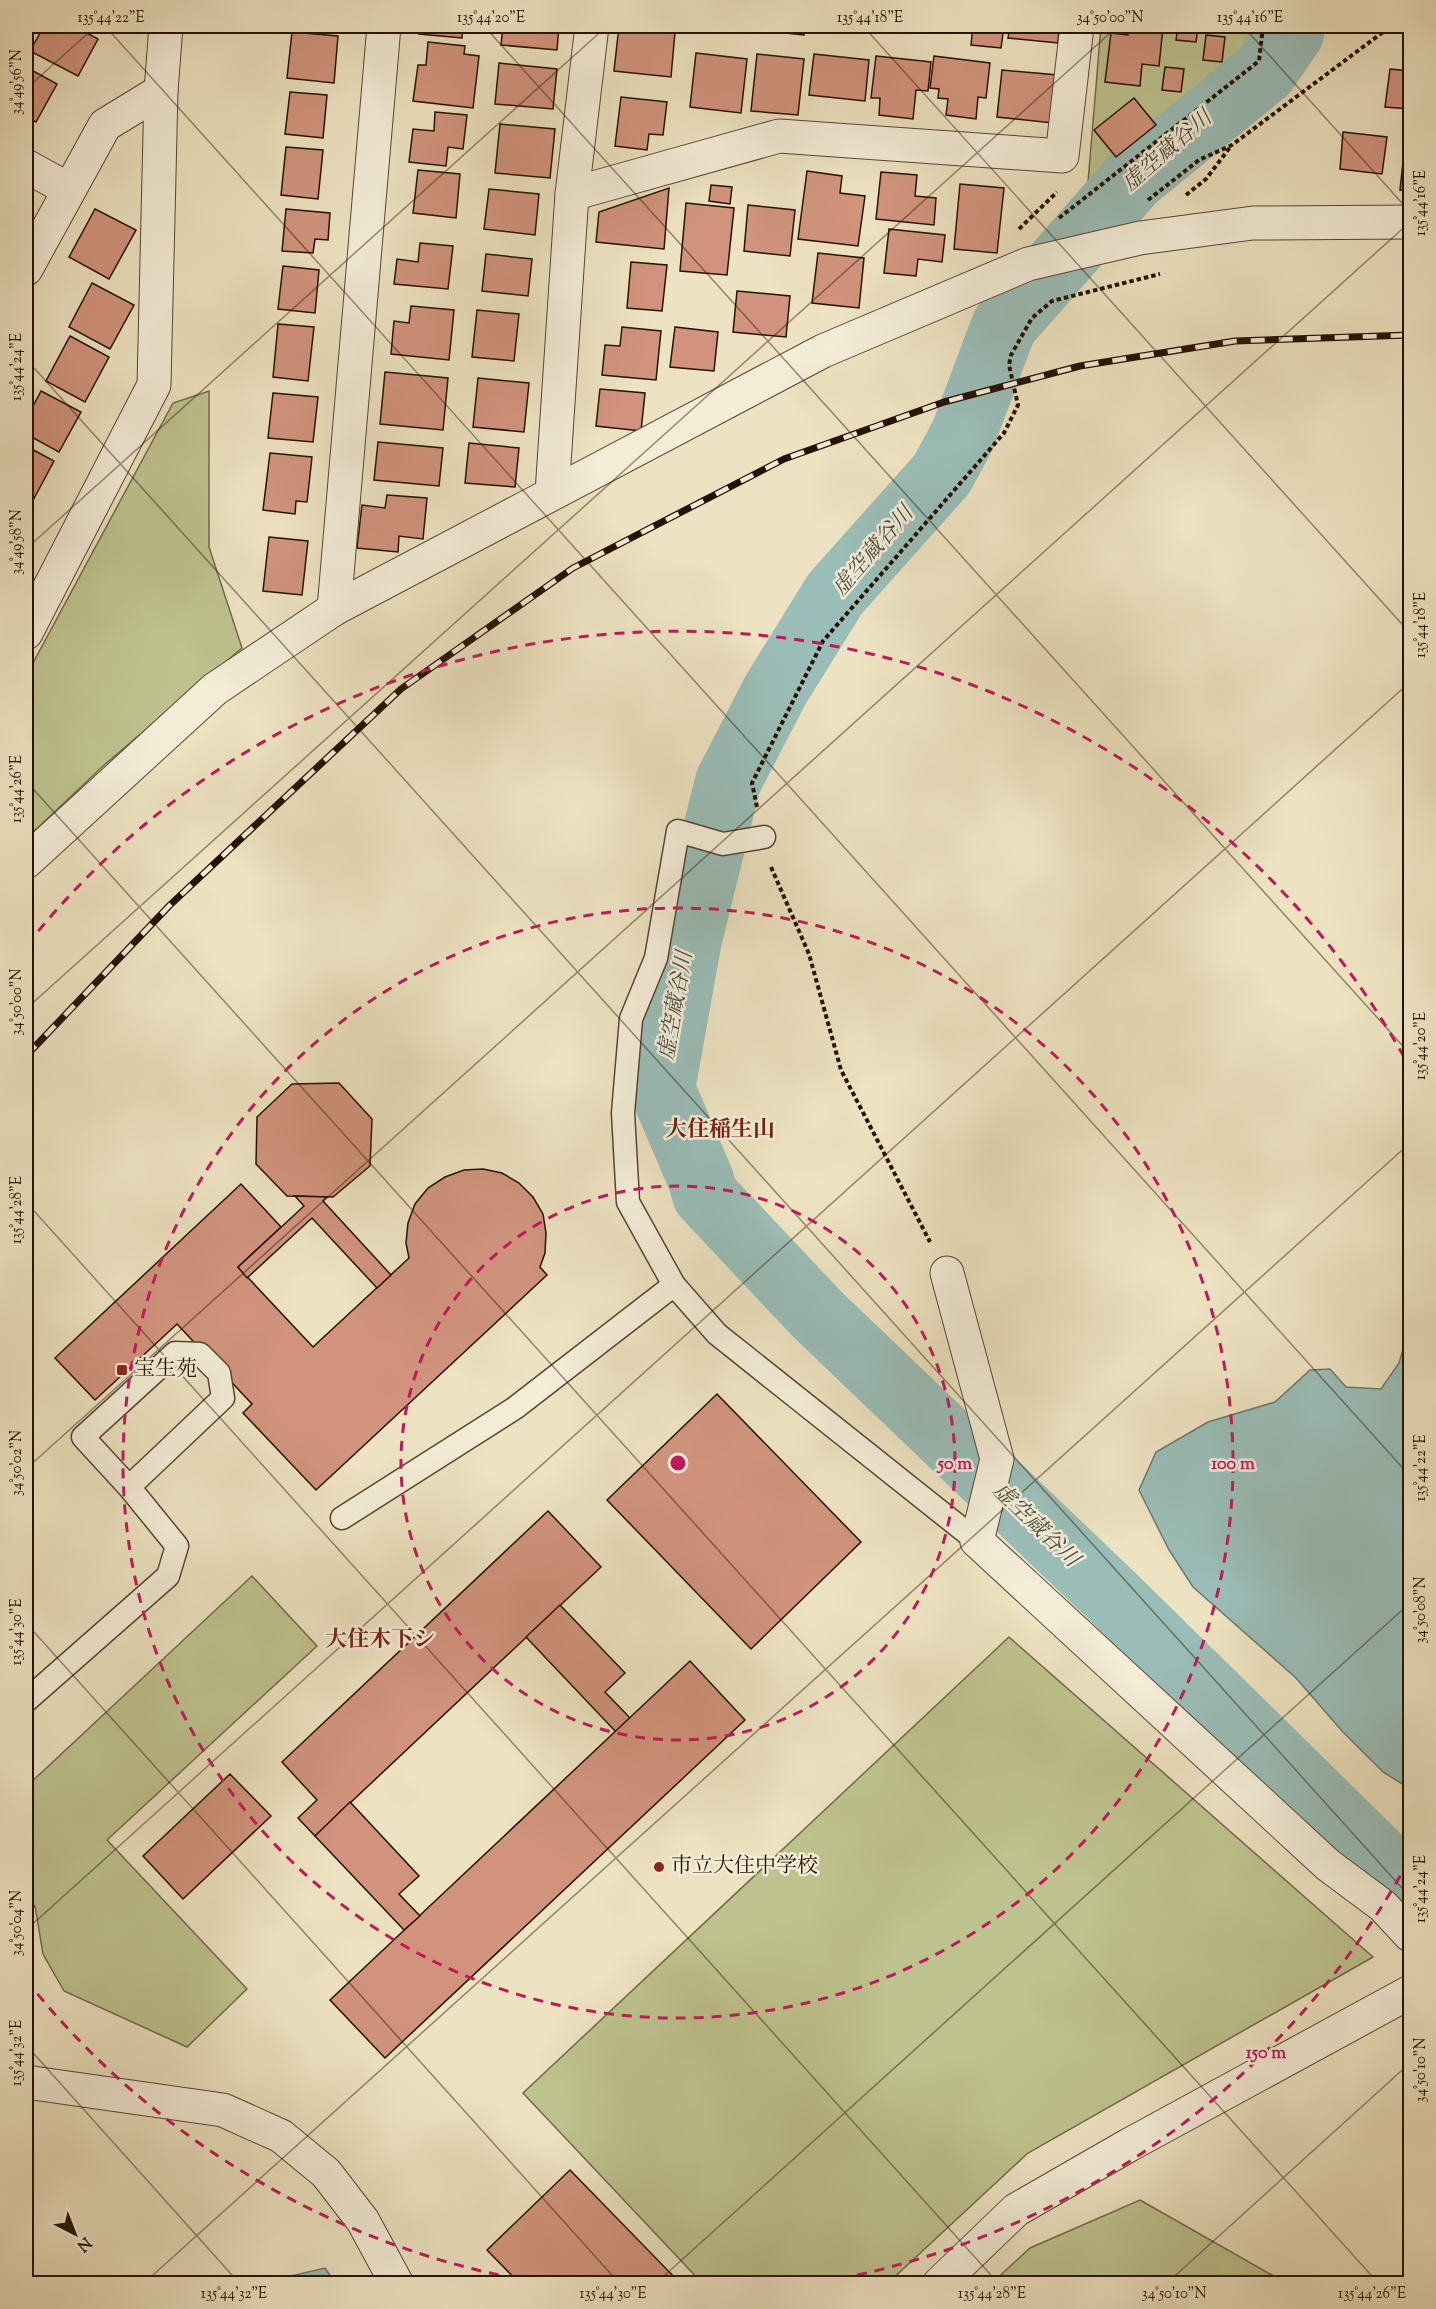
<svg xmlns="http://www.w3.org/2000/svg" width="1436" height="2309" font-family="'Sorts Mill Goudy','Noto Serif JP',serif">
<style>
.green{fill:#bec28e;stroke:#726a47;stroke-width:1.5}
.water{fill:#9abdb7;stroke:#6b786e;stroke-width:1.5}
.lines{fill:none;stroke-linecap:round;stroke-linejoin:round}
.river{stroke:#9abdb7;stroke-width:66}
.building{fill:#d1937d;stroke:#251100;stroke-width:1.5}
.service-casing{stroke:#574530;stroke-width:25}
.minor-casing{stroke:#574530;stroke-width:35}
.path{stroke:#251100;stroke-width:4;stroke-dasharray:4.5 3;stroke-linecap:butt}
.service{stroke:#f3ecd7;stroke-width:22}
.minor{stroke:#f3ecd7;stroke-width:33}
.rail-casing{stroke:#251100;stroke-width:7}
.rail{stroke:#f3ecd7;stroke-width:4.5;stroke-dasharray:14;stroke-linecap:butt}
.ticks{fill:none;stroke:#251100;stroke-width:1.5;stroke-opacity:0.45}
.ring{fill:none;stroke:#c2185b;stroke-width:3;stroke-dasharray:10 8}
.poi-dot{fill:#8f2418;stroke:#f3ecd7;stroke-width:2}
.labels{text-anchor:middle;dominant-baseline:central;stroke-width:5;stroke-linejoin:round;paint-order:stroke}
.poi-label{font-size:21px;fill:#251100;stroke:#f3ecd7;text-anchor:start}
.water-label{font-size:22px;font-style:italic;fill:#4e4d40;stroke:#f3ecd7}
.neighbourhood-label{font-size:22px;font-weight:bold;fill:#7a1f14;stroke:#f3ecd7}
.centre{fill:#c2185b;stroke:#f3ecd7;stroke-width:3}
.ring-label{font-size:18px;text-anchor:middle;font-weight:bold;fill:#c2185b;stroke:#f3ecd7;stroke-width:5;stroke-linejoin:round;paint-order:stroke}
.neatline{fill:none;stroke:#251100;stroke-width:2}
.ticks-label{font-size:15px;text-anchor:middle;fill:#251100}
</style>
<rect width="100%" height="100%" fill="#ede2c1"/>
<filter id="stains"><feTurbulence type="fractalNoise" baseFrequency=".00333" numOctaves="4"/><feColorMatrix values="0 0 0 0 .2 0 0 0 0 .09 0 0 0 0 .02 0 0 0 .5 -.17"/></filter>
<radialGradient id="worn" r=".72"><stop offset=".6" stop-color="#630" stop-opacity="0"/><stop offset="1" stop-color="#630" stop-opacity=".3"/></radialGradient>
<g class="green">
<polygon points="1101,26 1251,26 1248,58 1088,182"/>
<polygon points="209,391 209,547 242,648 103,766 26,839 26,676 173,403"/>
<polygon points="252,1576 317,1646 107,1840 247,1989 187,2047 64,1991 43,1954 35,1906 26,1914 26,1787"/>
<polygon points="1009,1637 1373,1957 1028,2153 888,2283 702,2283 523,2093"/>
<polygon points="1140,2200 1286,2283 992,2283 1030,2248"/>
</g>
<g class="water">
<polygon points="1410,1326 1410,1789 1383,1772 1342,1731 1296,1678 1193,1587 1169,1550 1139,1490 1156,1452 1208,1422 1275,1402 1310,1370 1330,1369 1346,1387 1381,1389 1399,1363"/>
<polygon points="325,2268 335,2283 261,2283"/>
</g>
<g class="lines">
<polyline class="river" points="1292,26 1291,33 1265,71 1133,179 1004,326 963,435 942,474 835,594 775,691 728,782 689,939 662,1089 701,1180 705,1195 817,1314 1116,1600 1410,1889"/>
</g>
<g class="building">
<polygon points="44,26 74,26 98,39 78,76 30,51"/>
<polygon points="420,26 463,26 462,38 419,34"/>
<polygon points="503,26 559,26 557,50 501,45"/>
<polygon points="619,26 675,32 671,77 614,71"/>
<polygon points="756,26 805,26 804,35 756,30"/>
<polygon points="973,26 1004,26 1001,48 971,45"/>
<polygon points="1010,26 1059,26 1058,43 1008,38"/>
<polygon points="1129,26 1163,27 1159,66 1142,64 1140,86 1105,82 1111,33 1128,35"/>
<polygon points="1178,26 1198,26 1196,42 1176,40"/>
<polygon points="292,32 338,36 334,83 287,78"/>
<polygon points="1206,35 1225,37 1222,62 1203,60"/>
<polygon points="428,42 465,46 464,54 479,56 473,108 413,101 418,65 426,65"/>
<polygon points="696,53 747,59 741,113 690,107"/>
<polygon points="757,54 804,59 798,115 751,111"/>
<polygon points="814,54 869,60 865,101 809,95"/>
<polygon points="876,56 931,62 928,91 916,90 913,119 879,115 880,98 871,98"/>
<polygon points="934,56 990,63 986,98 978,97 976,119 946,115 948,99 938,98 939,89 930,88"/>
<polygon points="499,63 557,69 553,109 495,104"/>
<polygon points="26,67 57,84 36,122 26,117"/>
<polygon points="1165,67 1184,69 1181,92 1162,90"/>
<polygon points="1390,69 1410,71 1410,109 1385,107"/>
<polygon points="1002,70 1058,75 1053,123 997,117"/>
<polygon points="290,92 327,95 323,138 285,134"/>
<polygon points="621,97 667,102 663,135 649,134 647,150 615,146"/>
<polygon points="1134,98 1156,125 1116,157 1094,130"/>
<polygon points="435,112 467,115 463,149 448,147 446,166 409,162 413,129 434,131"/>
<polygon points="500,124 555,129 550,178 495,173"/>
<polygon points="1343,132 1387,137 1382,174 1340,169"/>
<polygon points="1406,134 1410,134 1410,191 1400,190"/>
<polygon points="286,147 323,150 318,199 281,195"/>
<polygon points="418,170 460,174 456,218 413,213"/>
<polygon points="807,171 842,176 840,193 865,196 858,246 798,239"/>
<polygon points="881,172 917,175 915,196 936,198 934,225 876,219"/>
<polygon points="960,184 1004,188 997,253 954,249"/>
<polygon points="711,185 732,187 730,204 709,201"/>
<polygon points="669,188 664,249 596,242 599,212"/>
<polygon points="489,189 539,194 535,235 484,229"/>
<polygon points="686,203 734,208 727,275 680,271"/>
<polygon points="748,205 795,210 790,256 744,251"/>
<polygon points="95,209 136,230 109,279 69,257"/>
<polygon points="286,209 330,213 328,240 315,239 313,253 282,251"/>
<polygon points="889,229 945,235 942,262 918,259 916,276 884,273"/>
<polygon points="420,243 453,246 448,289 394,284 397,259 418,262"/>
<polygon points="818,253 864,258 859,308 812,303"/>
<polygon points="486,254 532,259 528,296 482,291"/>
<polygon points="631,262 667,265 662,311 627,308"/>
<polygon points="283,266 319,270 315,313 278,309"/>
<polygon points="92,283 134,305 110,349 69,327"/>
<polygon points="737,291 790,296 786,337 733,332"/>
<polygon points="411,306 454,310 449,360 391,354 394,321 409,323"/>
<polygon points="477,310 519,314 514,361 472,357"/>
<polygon points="278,324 314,327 308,381 273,377"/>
<polygon points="622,327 661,331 656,380 602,375 605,345 620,346"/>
<polygon points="675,327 718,332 714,371 670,367"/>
<polygon points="70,336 109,357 85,402 46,381"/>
<polygon points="385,372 448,378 443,430 380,424"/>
<polygon points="478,378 529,383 524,432 473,427"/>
<polygon points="600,389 645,393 641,431 596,426"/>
<polygon points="41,391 81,412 59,452 26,434 26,420"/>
<polygon points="273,393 318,397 313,442 268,438"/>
<polygon points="378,442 443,448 439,486 374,480"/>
<polygon points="469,443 519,448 515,487 465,483"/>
<polygon points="26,446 54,461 31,504 26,501"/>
<polygon points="270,453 312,457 307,502 296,501 295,514 263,510"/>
<polygon points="387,495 427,498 423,539 399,536 398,552 357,548 362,505 385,508"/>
<polygon points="269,537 308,541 302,595 263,591"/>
<polygon points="339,1083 372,1119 370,1166 333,1197 287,1196 256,1164 257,1117 292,1084"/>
<polygon points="483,1169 502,1173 519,1183 533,1197 543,1214 546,1233 545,1253 540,1267 547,1275 316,1490 243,1413 252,1404 177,1324 95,1400 55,1358 241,1184 281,1227 238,1267 313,1347 409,1258 406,1243 408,1223 415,1204 428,1188 445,1177 464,1170"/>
<polygon points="295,1196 327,1197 323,1201 391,1275 377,1288 312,1218 247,1278 238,1267 304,1206"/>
<polygon points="717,1394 861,1542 751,1649 607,1500"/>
<polygon points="548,1511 601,1567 315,1836 298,1818 317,1800 282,1762"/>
<polygon points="560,1605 625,1673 605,1692 630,1718 616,1732 526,1637"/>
<polygon points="690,1661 745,1720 385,2058 330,2000"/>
<polygon points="230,1774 271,1816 183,1899 143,1856"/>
<polygon points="350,1802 419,1876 399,1894 420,1916 404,1930 315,1836"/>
<polygon points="570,2170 681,2284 520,2284 487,2250"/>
</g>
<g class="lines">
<defs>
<g id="service">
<polyline points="674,1285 628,1202 623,1113 631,1019 656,958 678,831 723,844 764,837"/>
<polyline points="342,1518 515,1408 674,1285 717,1334 977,1541"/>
<polyline points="26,1701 168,1576 177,1546 129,1487 83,1437 175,1353 200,1354 219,1373 223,1398 129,1487"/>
</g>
<g id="minor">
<polyline points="26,166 68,189"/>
<polyline points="572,194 779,136 1062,156 1077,26"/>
<polyline points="26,269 105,125 161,91"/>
<polyline points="552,493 572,194 592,26"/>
<polyline points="334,609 384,26"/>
<polyline points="26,633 154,385 161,91 166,26"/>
<polyline points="26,862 215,689 334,609 823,351 1028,264 1140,238 1253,223 1410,222"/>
<polyline points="947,1273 997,1459 977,1541 1328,1865 1383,1906 1410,1935"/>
<polyline points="26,2082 223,2110 281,2136 326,2173 363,2221 397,2284"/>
<polyline points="939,2284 1016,2210 1129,2145 1410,1992"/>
</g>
</defs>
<use href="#service" class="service-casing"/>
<use href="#minor" class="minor-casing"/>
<g class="path">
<polyline points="1186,195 1206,179 1231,146"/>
<polyline points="1148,200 1199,160 1232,145 1391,26"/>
<polyline points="1059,218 1259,61 1263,26"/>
<polyline points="1019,229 1057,192"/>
<polyline points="757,807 752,783 823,641 1004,433 1018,405 1009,365 1011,355 1032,318 1052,301 1160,274"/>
<polyline points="771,867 809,954 841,1070 930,1242"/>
</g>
<use href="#service" class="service"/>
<use href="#minor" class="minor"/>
<defs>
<polyline id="rail" points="26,1056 170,905 401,689 573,568 784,459 944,402 1080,366 1235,341 1410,335"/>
</defs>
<use href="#rail" class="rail-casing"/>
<use href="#rail" class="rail"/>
</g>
<path class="ticks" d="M 105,26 L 1410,1476M 484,26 L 1410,1054M 863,26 L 1410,633M 1243,26 L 1410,212M 26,89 L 96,26M 26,359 L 1410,1897M 26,549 L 607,26M 26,781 L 1379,2284M 26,1009 L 1118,26M 26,1202 L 999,2284M 26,1469 L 1410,222M 26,1623 L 620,2284M 26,1930 L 1410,682M 26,2045 L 240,2284M 143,2284 L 1410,1143M 655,2284 L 1410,1603M 1166,2284 L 1410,2063"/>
<g class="ring">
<circle cx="678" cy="1463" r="277"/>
<circle cx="678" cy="1463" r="555"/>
<path d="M1409 1860A832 832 0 0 1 822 2282M534 2282A832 832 0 0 1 27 1981M27 945A832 832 0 0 1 1409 1066"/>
</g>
<g class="poi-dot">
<rect x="116" y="1364" width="12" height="12" rx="3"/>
<circle cx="659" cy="1867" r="6"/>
</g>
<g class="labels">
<g class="poi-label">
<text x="134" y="1370">宝生苑</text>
<text x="671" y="1867">市立大住中学校</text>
</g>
<g class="water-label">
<text transform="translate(1168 152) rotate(-41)">虚空蔵谷川</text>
<text transform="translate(874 552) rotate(-49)">虚空蔵谷川</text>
<text transform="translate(677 1006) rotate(-80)">虚空蔵谷川</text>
<text transform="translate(1035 1526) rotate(44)">虚空蔵谷川</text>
</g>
<g class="neighbourhood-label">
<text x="720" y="1131">大住稲生山</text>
<text x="380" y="1641">大住木下シ</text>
</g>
</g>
<circle cx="678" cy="1463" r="9" class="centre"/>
<g class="ring-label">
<text x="955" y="1469">50 m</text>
<text x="1233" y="1469">100 m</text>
<text x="1266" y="2058">150 m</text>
</g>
<rect width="1436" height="2309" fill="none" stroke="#ede2c1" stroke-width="66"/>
<g transform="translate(75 2234) rotate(138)" stroke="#f3ecd7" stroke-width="4.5" paint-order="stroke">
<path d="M0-4.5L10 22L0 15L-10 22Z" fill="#251100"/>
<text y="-9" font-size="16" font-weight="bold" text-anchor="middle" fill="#251100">N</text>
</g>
<rect x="33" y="33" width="1370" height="2243" class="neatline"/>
<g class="ticks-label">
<text x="111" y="22">135°44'22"E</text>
<text x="491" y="22">135°44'20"E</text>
<text x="870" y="22">135°44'18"E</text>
<text x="1110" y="22">34°50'00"N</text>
<text x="1250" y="22">135°44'16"E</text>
<text transform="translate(16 82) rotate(-90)" y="5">34°49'56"N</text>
<text transform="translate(1420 203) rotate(-90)" y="5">135°44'16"E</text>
<text transform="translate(16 367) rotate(-90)" y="5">135°44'24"E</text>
<text transform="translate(16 542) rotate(-90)" y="5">34°49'58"N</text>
<text transform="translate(1420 625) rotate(-90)" y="5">135°44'18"E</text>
<text transform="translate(16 789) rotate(-90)" y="5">135°44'26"E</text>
<text transform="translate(16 1002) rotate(-90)" y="5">34°50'00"N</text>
<text transform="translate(1420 1046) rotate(-90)" y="5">135°44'20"E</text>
<text transform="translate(16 1210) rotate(-90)" y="5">135°44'28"E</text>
<text transform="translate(16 1463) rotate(-90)" y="5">34°50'02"N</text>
<text transform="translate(1420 1468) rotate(-90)" y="5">135°44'22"E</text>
<text transform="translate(1420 1610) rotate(-90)" y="5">34°50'08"N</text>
<text transform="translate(16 1632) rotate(-90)" y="5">135°44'30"E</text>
<text transform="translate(1420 1889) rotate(-90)" y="5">135°44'24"E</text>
<text transform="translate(16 1923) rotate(-90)" y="5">34°50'04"N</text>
<text transform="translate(16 2053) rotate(-90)" y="5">135°44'32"E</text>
<text transform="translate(1420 2070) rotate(-90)" y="5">34°50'10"N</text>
<text x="234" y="2298">135°44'32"E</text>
<text x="613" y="2298">135°44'30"E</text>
<text x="992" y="2298">135°44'28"E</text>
<text x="1174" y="2298">34°50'10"N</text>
<text x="1372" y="2298">135°44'26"E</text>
</g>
<rect width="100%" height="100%" filter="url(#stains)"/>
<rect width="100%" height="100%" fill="url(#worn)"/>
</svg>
